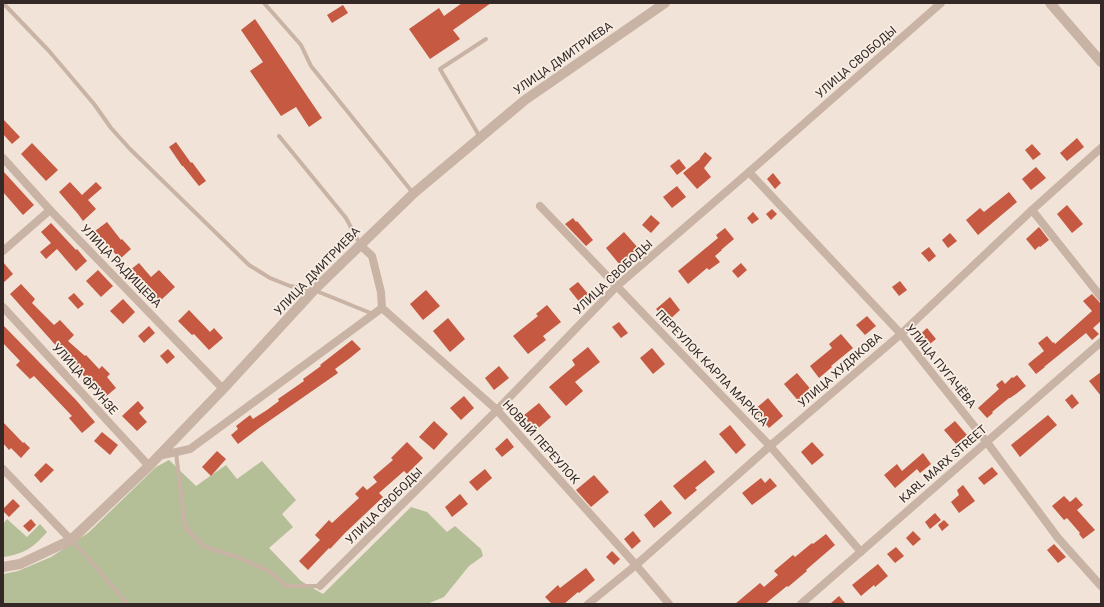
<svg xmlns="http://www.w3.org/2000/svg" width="1104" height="607" font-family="Roboto,sans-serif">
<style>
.green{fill:#b4bf98}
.building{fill:#c55941}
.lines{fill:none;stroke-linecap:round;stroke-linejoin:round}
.service{stroke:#c8b3a4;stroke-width:4}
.minor{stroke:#c8b3a4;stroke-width:8}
.tertiary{stroke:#c8b3a4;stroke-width:10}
.labels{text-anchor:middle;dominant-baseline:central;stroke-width:3.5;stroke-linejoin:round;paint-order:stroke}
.street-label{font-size:12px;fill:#342926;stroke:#f9eee4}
</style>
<rect width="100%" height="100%" fill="#f1e3d8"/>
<g class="green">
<polygon points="169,460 196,486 226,465 237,479 262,461 296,500 282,514 293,527 269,548 301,581 323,594 411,507 427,512 447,532 455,526 481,549 483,556 469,566 444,597 427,604 3,604 3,574 18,571 51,557 88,533 156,467"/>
<path d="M 7,519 L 27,537 L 40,524 L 47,532 C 33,548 24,554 3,557 L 3,524 Z"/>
</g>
<g class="building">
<polygon points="462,3 491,3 453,30 460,39 430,59 409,29 439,8 444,16"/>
<polygon points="343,5 348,13 332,23 327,15"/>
<polygon points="255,19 322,118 309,127 296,107 281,116 250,71 263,62 241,30"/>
<polygon points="3,119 20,137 12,144 3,134"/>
<polygon points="1077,138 1084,147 1067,161 1060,153"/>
<polygon points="176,142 191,163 192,162 206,181 199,186 183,166 182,166 169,147"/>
<polygon points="32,143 58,170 46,181 21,154"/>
<polygon points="1032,144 1041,154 1033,160 1025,150"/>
<polygon points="705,152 712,158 704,168 711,177 697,189 683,173 700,159 700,158"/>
<polygon points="679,159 686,168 677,175 670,166"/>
<polygon points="1036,167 1046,178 1031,190 1022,179"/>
<polygon points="3,171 34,205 23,215 3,192"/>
<polygon points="773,173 781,183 775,189 767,179"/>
<polygon points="70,182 82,195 96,182 102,188 88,200 96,209 83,221 78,214 59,192"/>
<polygon points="677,186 686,197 672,208 663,197"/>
<polygon points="1009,192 1017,202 978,235 966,220 980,208 984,212"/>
<polygon points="1067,205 1083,224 1072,233 1057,214"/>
<polygon points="772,209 777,214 771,220 766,214"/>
<polygon points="753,212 759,219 752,224 747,218"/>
<polygon points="651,215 660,223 651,233 642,225"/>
<polygon points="573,218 576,222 577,221 593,240 586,246 565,224"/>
<polygon points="107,222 121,240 122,239 131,249 120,259 95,231"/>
<polygon points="51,223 76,250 77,249 87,261 76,271 57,249 46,259 40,252 51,243 41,232"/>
<polygon points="1039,227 1049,240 1040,247 1039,246 1035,250 1026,239"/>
<polygon points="725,228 734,239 721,250 722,250 715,256 720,262 709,270 707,268 688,284 678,271 718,238 716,235"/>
<polygon points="624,232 639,249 620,265 606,248"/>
<polygon points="950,233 957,241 948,248 942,240"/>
<polygon points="929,247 936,256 929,262 921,253"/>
<polygon points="3,262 13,274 3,283"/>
<polygon points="139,263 151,277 159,270 175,287 160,301 130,270"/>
<polygon points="741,263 747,270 738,278 732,271"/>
<polygon points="98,270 113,286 101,297 86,281"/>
<polygon points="900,281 907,290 899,296 892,287"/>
<polygon points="578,282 590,296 581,304 569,289"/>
<polygon points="21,284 35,299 32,303 54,325 60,320 74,335 68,341 85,356 86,355 99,369 102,366 110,374 107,377 116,388 104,398 82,374 82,375 74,367 77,364 59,349 10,294"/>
<polygon points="426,290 440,306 423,320 410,304"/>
<polygon points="74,293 84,304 78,309 68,298"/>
<polygon points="1092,294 1101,304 1101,321 1093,328 1099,334 1092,340 1086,333 1044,367 1045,367 1036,374 1028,364 1044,351 1038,343 1047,336 1053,343 1054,342 1055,344 1092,311 1083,301"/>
<polygon points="670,297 680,310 667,322 656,309"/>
<polygon points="123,299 135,312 123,324 110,311"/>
<polygon points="547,305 561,322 543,336 546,340 528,354 513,336 538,316 536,314"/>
<polygon points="189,310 210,332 214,328 223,338 209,350 194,334 192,335 178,321"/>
<polygon points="867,316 876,326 865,335 856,325"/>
<polygon points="448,318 465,339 450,352 433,331"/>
<polygon points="619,322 628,333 621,338 612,327"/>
<polygon points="3,325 76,400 95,422 82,433 69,418 72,416 54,397 34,376 30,379 16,365 20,361 3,343"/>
<polygon points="149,326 155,333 144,343 138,336"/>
<polygon points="927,328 936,339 926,347 917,337"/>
<polygon points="841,334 853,348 831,366 832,367 819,378 810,366 832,348 829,344"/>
<polygon points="352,340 361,349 350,358 335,369 338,373 259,428 238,444 231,435 238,429 236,426 250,415 253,419 267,410 279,401 278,399 304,381 303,379 321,366 320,365"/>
<polygon points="588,347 600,362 575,382 583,391 566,406 549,387 575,365 572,360"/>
<polygon points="652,348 665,364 653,374 640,358"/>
<polygon points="168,349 175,357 167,364 160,356"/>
<polygon points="499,366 509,378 494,390 485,378"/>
<polygon points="1101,372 1101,396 1089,381"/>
<polygon points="797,373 813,392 800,403 784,384"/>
<polygon points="1017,375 1026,386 1016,394 1010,398 1009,398 992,412 993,413 987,418 978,408 999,389 996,385 1002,380 1005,384 1012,377 1013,378"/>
<polygon points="1072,394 1079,403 1072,409 1065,400"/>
<polygon points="464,396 474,408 461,420 450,408"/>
<polygon points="768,398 783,416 769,428 754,410"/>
<polygon points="138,401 144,408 139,413 147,422 137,431 122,416"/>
<polygon points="539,403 551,417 535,431 523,416"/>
<polygon points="1048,415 1057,425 1020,457 1011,445"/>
<polygon points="434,421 448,434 434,450 419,437"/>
<polygon points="955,421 967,435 956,444 944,430"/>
<polygon points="3,422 23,443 24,442 30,448 21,458 11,448 9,450 3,443"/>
<polygon points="730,425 746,445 736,454 719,434"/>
<polygon points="102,432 118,445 110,455 94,441"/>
<polygon points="507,438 514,447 502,457 495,449"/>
<polygon points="407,442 423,458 407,474 404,471 379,493 383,497 345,533 330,549 329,548 308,570 299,561 320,540 315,535 329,520 332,523 359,498 355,494 363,486 367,490 377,482 373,477 393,460 391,458"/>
<polygon points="812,442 824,455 812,465 801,452"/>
<polygon points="217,451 226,459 211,476 202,467"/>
<polygon points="923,453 931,464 920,473 917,469 895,488 884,475 897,464 902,471"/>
<polygon points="705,460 715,472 695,488 697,490 685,500 673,486"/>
<polygon points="46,463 54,470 41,483 34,475"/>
<polygon points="992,467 998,474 984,485 978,478"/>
<polygon points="485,469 492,478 477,491 469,482"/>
<polygon points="594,475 609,492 591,507 576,490"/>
<polygon points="761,478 765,483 770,478 777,486 752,505 742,493"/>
<polygon points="963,485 975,501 959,513 951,502 959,495 957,490"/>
<polygon points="460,494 468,504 452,517 445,507"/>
<polygon points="1064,496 1070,502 1076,497 1083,505 1077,510 1095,530 1083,539 1079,534 1080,533 1067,518 1064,520 1052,506"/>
<polygon points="13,499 20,506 9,517 3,511 3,509"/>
<polygon points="661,500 672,513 654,528 644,515"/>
<polygon points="935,513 941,520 930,529 925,522"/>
<polygon points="31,519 36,525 29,532 23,526"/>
<polygon points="944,520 949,525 942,531 938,525"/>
<polygon points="633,531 641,541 632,549 624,539"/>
<polygon points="913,531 921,539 913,546 906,538"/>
<polygon points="826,534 835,545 806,570 807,571 788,587 787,586 765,604 735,604 760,583 764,587 778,575 774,571 793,555 795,557 812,543 813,544"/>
<polygon points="1054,544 1066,557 1058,563 1047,550"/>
<polygon points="896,547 904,556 895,563 887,554"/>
<polygon points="612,551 620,559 614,565 606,557"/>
<polygon points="878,564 888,576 875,587 874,585 861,596 852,585"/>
<polygon points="586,568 595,580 579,593 578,592 564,604 552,604 545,597 558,585 560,588"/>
<polygon points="839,596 846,604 830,604"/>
</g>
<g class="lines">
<g class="service">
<polyline points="3,3 49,51 94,104 111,128 130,149 249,265 270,278 290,286 314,290 373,314"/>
<polyline points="264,3 301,45 311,66 413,193"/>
<polyline points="279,136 346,218 360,244"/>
<polyline points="480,137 440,69 486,39"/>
<polyline points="176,453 185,527 203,546 240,558 269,571 286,586 320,586"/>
<polyline points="72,540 128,604"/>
</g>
<g class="minor">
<polyline points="3,158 50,210 223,389"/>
<polyline points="749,172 901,334 986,441 1058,538 1101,586"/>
<polyline points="540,206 770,446 861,552"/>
<polyline points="1032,210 1101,297"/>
<polyline points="360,245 372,256 381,292 382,308 497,410 636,565 669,604"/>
<polyline points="3,251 50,210"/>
<polyline points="3,307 149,466"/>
<polyline points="158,456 190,449 382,308"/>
<polyline points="3,469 71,540"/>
<polyline points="320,586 497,410 617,286 749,172 941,3"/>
<polyline points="588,604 636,565 770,446 901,334 1032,210 1101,148"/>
<polyline points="801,604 1101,342"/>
</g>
<g class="tertiary">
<polyline points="1050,3 1101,62"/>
<polyline points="3,567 20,564 71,540 149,466 223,389 314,290 414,193 525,100 665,3"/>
</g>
</g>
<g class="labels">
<g class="street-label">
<text transform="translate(563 58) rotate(-35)">УЛИЦА ДМИТРИЕВА</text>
<text transform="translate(856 62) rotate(-41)">УЛИЦА СВОБОДЫ</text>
<text transform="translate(121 266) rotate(46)">УЛИЦА РАДИЩЕВА</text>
<text transform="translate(317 271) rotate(-46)">УЛИЦА ДМИТРИЕВА</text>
<text transform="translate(613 277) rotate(-43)">УЛИЦА СВОБОДЫ</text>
<text transform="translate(941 366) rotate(51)">УЛИЦА ПУГАЧЁВА</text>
<text transform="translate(712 368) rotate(46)">ПЕРЕУЛОК КАРЛА МАРКСА</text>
<text transform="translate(840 370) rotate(-41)">УЛИЦА ХУДЯКОВА</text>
<text transform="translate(85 379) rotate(48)">УЛИЦА ФРУНЗЕ</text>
<text transform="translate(541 442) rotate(48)">НОВЫЙ ПЕРЕУЛОК</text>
<text transform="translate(943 464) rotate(-41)">KARL MARX STREET</text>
<text transform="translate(384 506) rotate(-45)">УЛИЦА СВОБОДЫ</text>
</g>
</g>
<rect width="1104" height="607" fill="none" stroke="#342926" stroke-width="8"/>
</svg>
